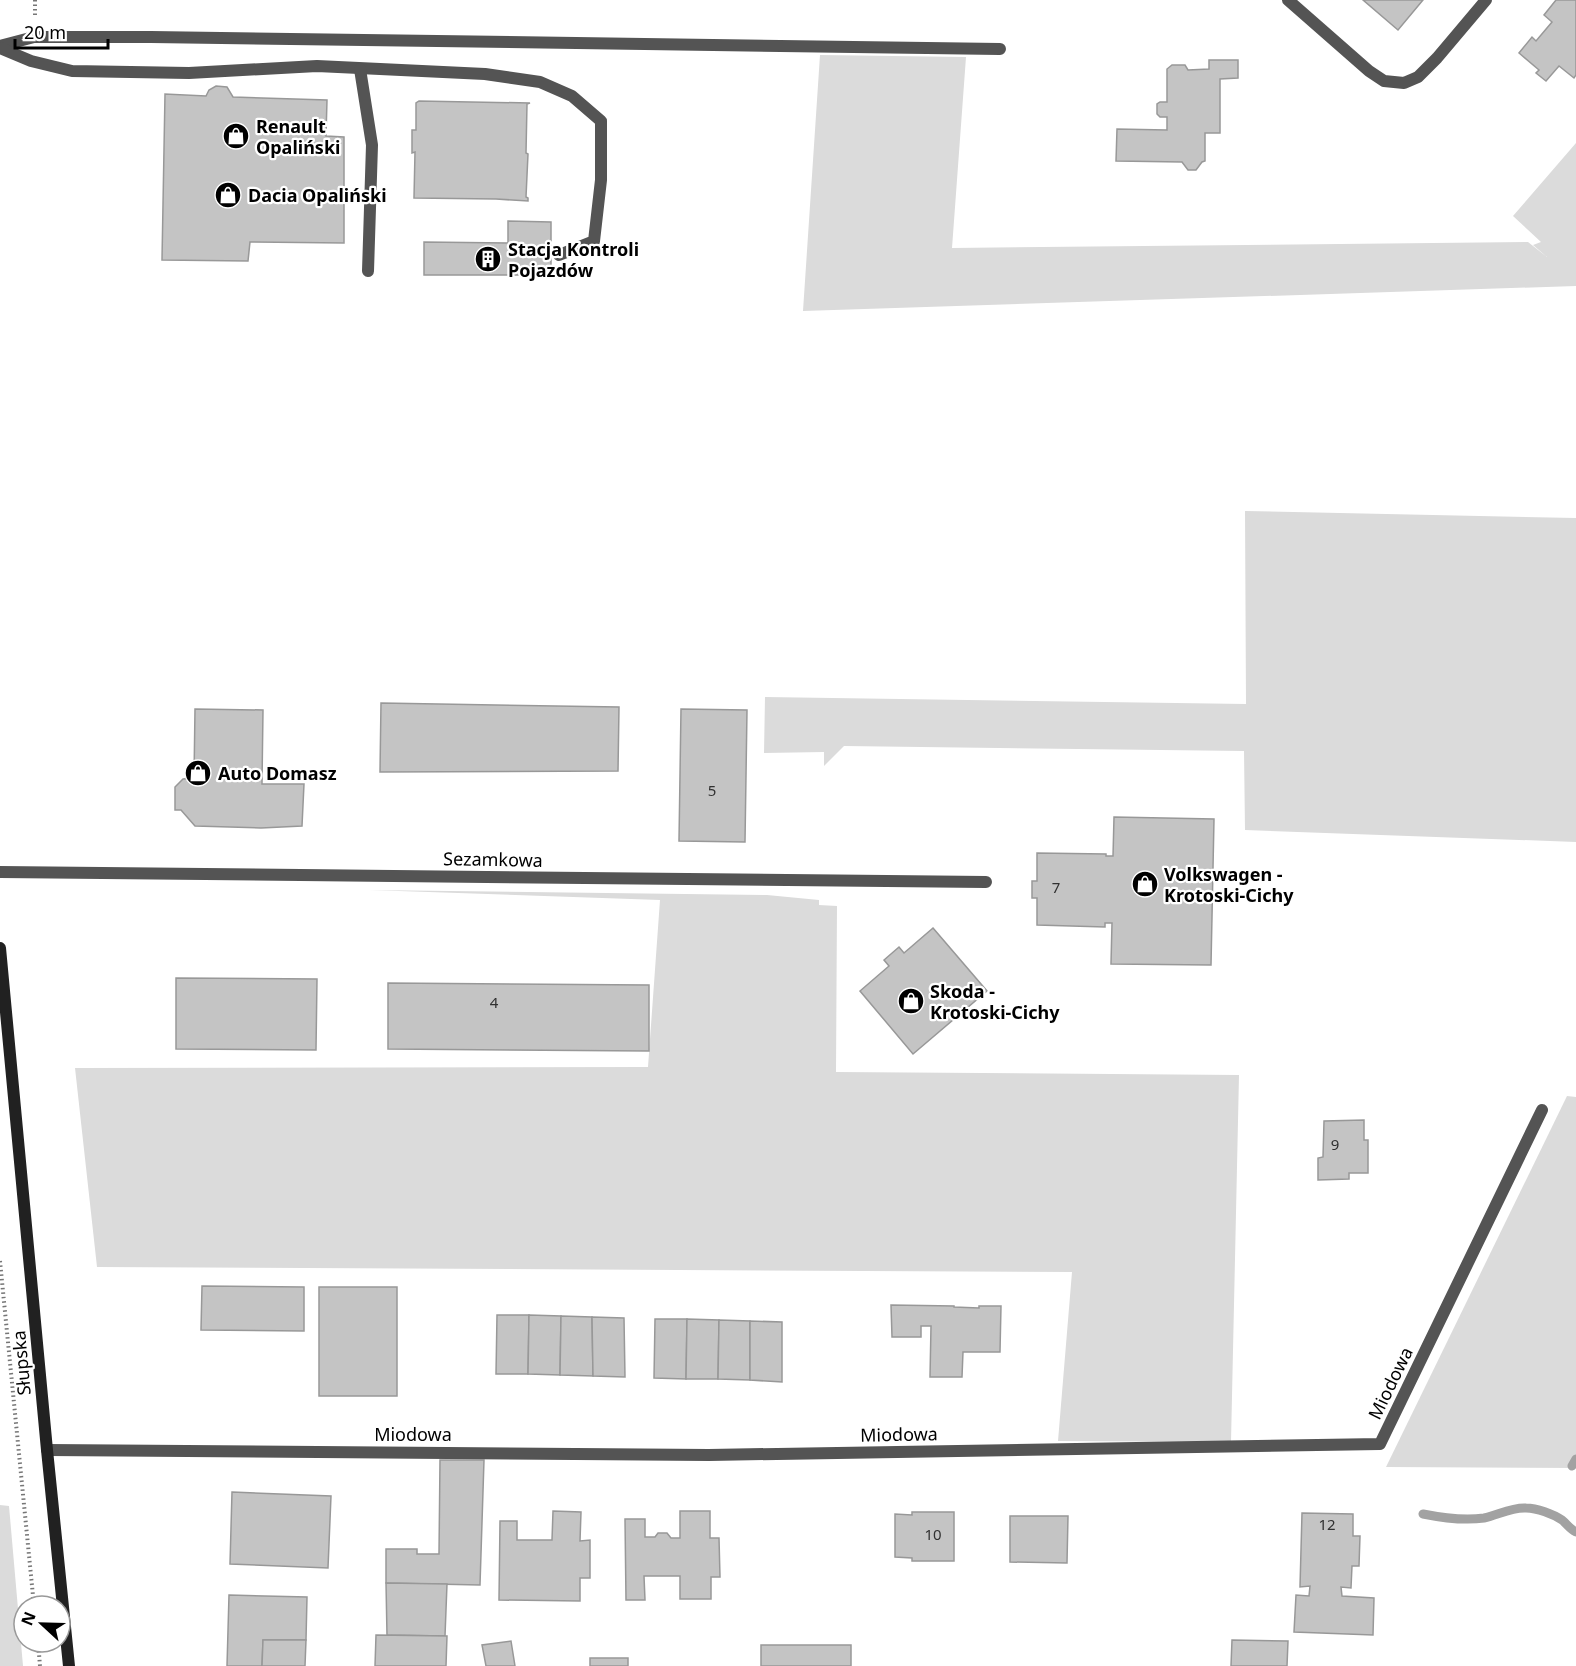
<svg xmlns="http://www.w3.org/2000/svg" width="1576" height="1666" font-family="'Noto Sans',sans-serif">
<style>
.green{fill:#dbdbdb}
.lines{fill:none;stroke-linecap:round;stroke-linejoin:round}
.stream{stroke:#a2a2a2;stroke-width:9}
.building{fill:#c4c4c4;stroke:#989898;stroke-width:1.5}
.path{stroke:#767676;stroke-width:4;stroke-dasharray:1.5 3;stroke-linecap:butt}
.service{stroke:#545454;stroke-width:12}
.minor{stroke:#545454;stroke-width:12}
.secondary{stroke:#212121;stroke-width:12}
.labels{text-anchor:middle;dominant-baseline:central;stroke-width:4.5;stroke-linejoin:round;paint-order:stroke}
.number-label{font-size:15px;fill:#313131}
.poi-label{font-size:18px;font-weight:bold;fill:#000;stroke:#fff;text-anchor:start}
.street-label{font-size:18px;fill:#000;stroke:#fff}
</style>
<rect width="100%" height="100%" fill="#fff"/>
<g class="green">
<polygon points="820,55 966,57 952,248 1528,242 1547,257 1533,245 1541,242 1513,216 1576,143 1576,286 803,311"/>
<polygon points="1245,511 1576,518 1576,842 1245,830 1244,751 844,746 824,766 824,752 764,753 765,697 1246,704"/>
<polygon points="369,890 767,895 819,900 819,905 837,906 836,1072 1239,1075 1231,1442 1058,1441 1072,1272 97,1267 75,1068 648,1067 660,900"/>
<polygon points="1567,1096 1576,1097 1576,1468 1386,1467"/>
<polygon points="0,1505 9,1506 23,1666 0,1666"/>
</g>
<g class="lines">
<g class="stream">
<polyline points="1572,1466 1576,1459"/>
<path d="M 1423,1514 C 1443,1518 1464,1521 1484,1518 C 1498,1515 1512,1507 1526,1508 C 1537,1508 1553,1514 1562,1520 C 1567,1524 1570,1529 1576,1532"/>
</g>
</g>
<g class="building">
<polygon points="1363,0 1423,0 1398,30"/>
<polygon points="1556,0 1576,0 1576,75 1574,78 1559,66 1546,81 1536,73 1539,70 1519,53 1532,37 1536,41 1552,22 1544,15"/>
<polygon points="1209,60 1238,60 1238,78 1220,79 1220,133 1205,133 1205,161 1202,162 1196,170 1188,170 1182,162 1116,161 1117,129 1167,130 1167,117 1160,117 1157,114 1157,104 1160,102 1167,102 1167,69 1172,65 1185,65 1188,70 1209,69"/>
<polygon points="216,86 227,87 233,97 327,100 326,136 344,137 344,243 250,242 248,261 162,260 165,94 206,96 209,90"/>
<polygon points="419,101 530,103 527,104 526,153 528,154 526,197 528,198 528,201 496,199 414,198 415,152 412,153 412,130 416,130 416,103"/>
<polygon points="508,221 551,222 551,275 424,275 424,242 508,243"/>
<polygon points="381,703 619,707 618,771 380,772"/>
<polygon points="195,709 263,710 262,784 304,784 302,826 261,828 195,826 181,810 175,810 175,787 183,779 194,778"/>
<polygon points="681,709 747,710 745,842 679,841"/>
<polygon points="1114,817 1214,819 1211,965 1111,964 1112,923 1105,923 1105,927 1037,925 1037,898 1032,898 1032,881 1037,881 1037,853 1106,854 1106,856 1113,856"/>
<polygon points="933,928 987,991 913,1054 860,991 889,966 884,960 899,947 904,953"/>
<polygon points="176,978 317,979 316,1050 176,1049"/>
<polygon points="388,983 649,985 649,1051 388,1049"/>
<polygon points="1364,1120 1364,1140 1368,1140 1368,1173 1349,1173 1349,1179 1318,1180 1318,1158 1323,1157 1324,1121"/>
<polygon points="202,1286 304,1287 304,1331 201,1330"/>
<rect x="319" y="1287" width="78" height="109"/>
<polygon points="891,1305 954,1306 954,1307 979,1308 979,1306 1001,1306 1000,1352 963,1352 962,1377 930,1377 931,1326 921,1326 921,1337 892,1337"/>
<polygon points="497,1315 529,1315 528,1374 496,1374"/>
<polygon points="529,1315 561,1316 560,1375 528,1374"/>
<polygon points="561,1316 592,1317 593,1376 560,1375"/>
<polygon points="592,1317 624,1318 625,1377 593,1376"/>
<polygon points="655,1319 687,1319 686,1379 654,1378"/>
<polygon points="687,1319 719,1320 718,1379 686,1379"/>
<polygon points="719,1320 750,1321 750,1380 718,1379"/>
<polygon points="750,1321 782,1322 782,1382 750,1380"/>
<polygon points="440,1460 484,1460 480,1585 386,1583 386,1549 417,1549 417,1554 439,1554"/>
<polygon points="232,1492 331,1496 328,1568 230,1564"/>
<polygon points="553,1511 581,1512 580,1541 590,1540 590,1578 580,1578 580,1601 499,1600 500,1521 517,1521 517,1540 552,1540"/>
<polygon points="680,1511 710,1511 710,1538 719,1538 720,1577 711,1577 711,1599 680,1599 680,1576 644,1576 645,1600 626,1600 625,1519 645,1519 645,1537 655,1537 658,1533 667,1533 671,1538 680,1538"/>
<polygon points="912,1512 954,1512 954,1561 912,1561 912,1558 895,1557 895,1514 912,1515"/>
<polygon points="1302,1513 1353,1514 1353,1536 1360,1536 1359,1566 1352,1566 1351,1588 1341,1587 1342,1596 1374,1598 1373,1635 1294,1632 1296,1595 1309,1596 1310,1586 1300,1587"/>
<polygon points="1010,1516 1068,1516 1067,1563 1010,1562"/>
<polygon points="386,1583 447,1584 445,1636 387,1635"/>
<polygon points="229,1595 307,1597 306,1640 263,1640 262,1666 227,1666"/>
<polygon points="376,1635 447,1636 446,1666 375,1666"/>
<polygon points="263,1640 306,1640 305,1666 262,1666"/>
<polygon points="1232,1640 1288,1641 1287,1666 1231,1666"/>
<polygon points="511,1641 515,1666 486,1666 482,1645"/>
<rect x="761" y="1645" width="90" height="21"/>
<rect x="590" y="1658" width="38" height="8"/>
</g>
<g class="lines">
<g class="path">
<polyline points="35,15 35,0"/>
<polyline points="0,1261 34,1606"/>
<polyline points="38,1642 40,1666"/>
</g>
<g class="service">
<polyline points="0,46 34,37 151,37 1000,49"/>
<polyline points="0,48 31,61 72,71 189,73 317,66 485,74 540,82 572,96 601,121 601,180 594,241 559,255"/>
<polyline points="360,69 372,145 368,271"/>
</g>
<g class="minor">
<polyline points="1288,0 1369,71 1384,81 1404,83 1418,77 1437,58 1486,0"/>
<polyline points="0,872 986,882"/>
<polyline points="47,1450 709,1455 1380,1444 1542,1110"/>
</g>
<polyline class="secondary" points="0,948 47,1450 69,1666"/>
</g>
<defs>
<symbol id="shop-disc" viewBox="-11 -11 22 22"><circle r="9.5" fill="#000" stroke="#fff"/><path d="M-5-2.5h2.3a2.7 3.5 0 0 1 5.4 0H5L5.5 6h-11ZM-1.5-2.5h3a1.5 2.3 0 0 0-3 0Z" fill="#fff"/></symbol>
<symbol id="building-disc" viewBox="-11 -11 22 22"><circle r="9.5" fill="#000" stroke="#fff"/><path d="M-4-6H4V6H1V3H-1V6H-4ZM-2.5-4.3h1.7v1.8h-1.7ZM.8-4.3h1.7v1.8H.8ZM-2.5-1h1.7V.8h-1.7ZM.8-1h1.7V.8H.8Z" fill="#fff"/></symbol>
</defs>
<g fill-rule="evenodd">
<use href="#shop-disc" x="221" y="121" width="30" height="30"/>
<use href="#shop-disc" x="213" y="180" width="30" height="30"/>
<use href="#building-disc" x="473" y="244" width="30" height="30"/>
<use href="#shop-disc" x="183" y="758" width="30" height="30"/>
<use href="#shop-disc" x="1130" y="869" width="30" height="30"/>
<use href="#shop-disc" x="896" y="986" width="30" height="30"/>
</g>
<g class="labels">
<g class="number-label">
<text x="712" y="790">5</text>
<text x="1056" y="887">7</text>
<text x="494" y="1002">4</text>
<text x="1335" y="1144">9</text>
<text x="1327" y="1524">12</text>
<text x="933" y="1534">10</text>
</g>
<g class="poi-label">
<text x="256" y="126">Renault<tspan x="256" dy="21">Opaliński</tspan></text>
<text x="248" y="195">Dacia Opaliński</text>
<text x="508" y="249">Stacja Kontroli<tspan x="508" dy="21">Pojazdów</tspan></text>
<text x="218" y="773">Auto Domasz</text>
<text x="1164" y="874">Volkswagen -<tspan x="1164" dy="21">Krotoski-Cichy</tspan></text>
<text x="930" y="991">Skoda -<tspan x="930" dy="21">Krotoski-Cichy</tspan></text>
</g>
<g class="street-label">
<text transform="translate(493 859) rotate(1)">Sezamkowa</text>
<text transform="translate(21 1363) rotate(-95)">Słupska</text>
<text transform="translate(1390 1383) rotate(-64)">Miodowa</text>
<text x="413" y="1434">Miodowa</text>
<text transform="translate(899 1434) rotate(-1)">Miodowa</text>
</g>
</g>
<g transform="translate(42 1624) rotate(292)"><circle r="28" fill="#ffffff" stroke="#999999" stroke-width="1.5"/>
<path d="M0-4.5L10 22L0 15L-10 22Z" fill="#000000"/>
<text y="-9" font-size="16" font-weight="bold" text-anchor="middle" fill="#000000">N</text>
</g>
<path d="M15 39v9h93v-9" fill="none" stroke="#000000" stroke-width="3"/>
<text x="24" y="39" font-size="18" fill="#000000" stroke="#ffffff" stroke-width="4.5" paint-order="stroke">20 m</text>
</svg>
